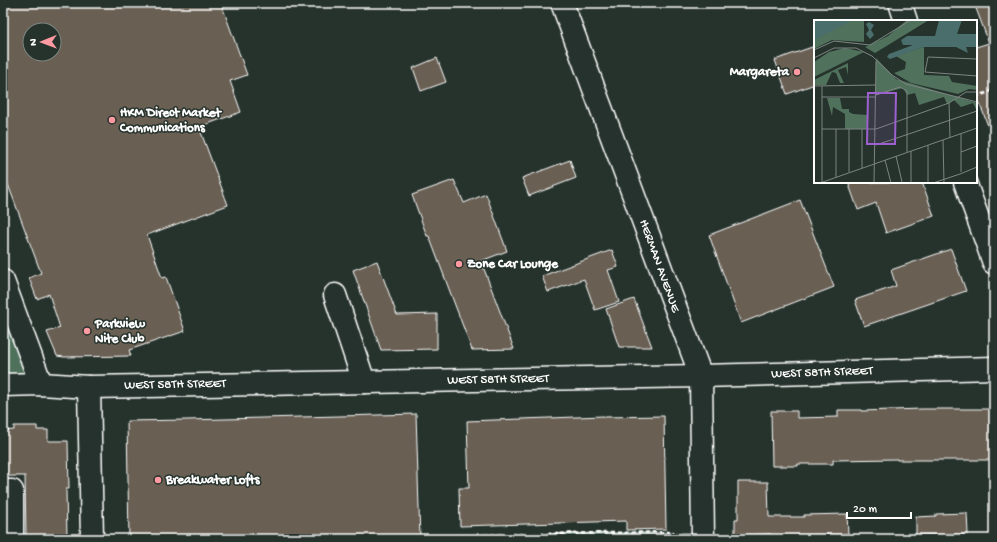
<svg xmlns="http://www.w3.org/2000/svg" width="997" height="542" font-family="'Gochi Hand',sans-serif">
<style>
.green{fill:#50715c;stroke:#a8b8ae}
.building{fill:#695f53;stroke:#fff;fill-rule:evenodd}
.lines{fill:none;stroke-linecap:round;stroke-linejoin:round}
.minor-casing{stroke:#fff;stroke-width:25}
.path{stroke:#fff;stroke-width:2.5;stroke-dasharray:4 3;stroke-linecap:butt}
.minor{stroke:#26332d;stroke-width:22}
.poi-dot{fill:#ff9aa2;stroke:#26332d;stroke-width:1.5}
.labels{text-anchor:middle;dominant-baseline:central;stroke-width:3;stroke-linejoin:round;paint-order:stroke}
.poi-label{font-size:13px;font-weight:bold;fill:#fff;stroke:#26332d;text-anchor:start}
.street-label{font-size:13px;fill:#fff;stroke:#26332d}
.inset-road{fill:none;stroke:#7d8581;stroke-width:1}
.view{fill:#9c61cf;fill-opacity:0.15;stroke:#9c61cf;stroke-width:2}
.inset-edge{fill:none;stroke:#fff;stroke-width:2}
</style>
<rect width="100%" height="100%" fill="#26332d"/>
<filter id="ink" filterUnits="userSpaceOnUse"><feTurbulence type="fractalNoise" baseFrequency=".025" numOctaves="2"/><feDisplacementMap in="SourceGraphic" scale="8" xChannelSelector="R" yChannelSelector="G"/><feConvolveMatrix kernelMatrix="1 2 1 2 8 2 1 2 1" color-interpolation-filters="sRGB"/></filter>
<g filter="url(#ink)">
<g class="green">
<polygon points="3,281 41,384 3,385"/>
<polygon points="674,532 674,533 703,533 703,539 438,539 477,538 477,535"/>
</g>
<g class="building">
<path d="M 3,3 L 221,3 L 247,75 L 230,81 L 241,112 L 199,127 L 228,205 L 147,235 L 162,278 L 166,277 L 185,331 L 129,350 L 131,356 L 64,357 L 57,356 L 47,332 L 60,328 L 49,294 L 37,299 L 29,278 L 41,273 L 3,171 ZM 30,30 L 54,30 L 54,54 L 30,54 Z"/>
<polygon points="974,3 994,3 994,137 992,137 976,93 976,47 989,43"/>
<polygon points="815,46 815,84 787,94 775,60"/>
<polygon points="437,58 446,82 421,91 413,68"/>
<polygon points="570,160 576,178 529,196 522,178"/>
<polygon points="454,180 464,203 486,194 507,251 481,261 514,349 472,350 429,236 427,236 412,195"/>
<polygon points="848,182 922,182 934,216 886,233 876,203 858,210"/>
<polygon points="800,200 834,287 741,323 709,235"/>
<polygon points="951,249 966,291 864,326 855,300 896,286 891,270"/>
<polygon points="612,250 618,267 608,270 619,302 595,310 584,279 548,292 542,276"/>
<polygon points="377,261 397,315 437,314 437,349 381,350 353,270"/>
<polygon points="634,299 652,347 619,347 606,309"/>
<polygon points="922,409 994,409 994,460 897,460 897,459 833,460 833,464 798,464 798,466 772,466 771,411 797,411 797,418 838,417 838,410 862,410 862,411"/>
<polygon points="416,414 420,539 129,539 127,421 187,420"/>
<polygon points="604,416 604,417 664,416 666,529 626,530 626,521 460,526 459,488 469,488 467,421"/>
<polygon points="14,426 37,426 37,430 48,430 48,441 68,441 69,489 66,489 67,539 26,539 25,476 9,476 9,474 3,474 3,431 14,430"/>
<polygon points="738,482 768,482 769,517 804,517 804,515 847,514 848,534 797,535 797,538 771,538 771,534 735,535 735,519 738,519"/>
<polygon points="967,513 968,534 916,535 916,517 936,516 936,514"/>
</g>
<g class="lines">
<defs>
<g id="minor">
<polyline points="562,3 701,376 703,539"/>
<polyline points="900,3 906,21"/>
<polyline points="965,182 994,263"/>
<polyline points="3,281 41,384"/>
<polyline points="335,295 364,382"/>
<polyline points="3,385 41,384 89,387 701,376 994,368"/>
<polyline points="89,387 92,539"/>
<polyline points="3,491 12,491 12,539"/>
</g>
</defs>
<use href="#minor" class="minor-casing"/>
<g class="path">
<polyline points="976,97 994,90"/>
<polyline points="477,535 674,532"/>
</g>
<use href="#minor" class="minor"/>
</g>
</g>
<g class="poi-dot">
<circle cx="797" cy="72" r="4"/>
<circle cx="112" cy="120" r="4"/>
<circle cx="459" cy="264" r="4"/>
<circle cx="87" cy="331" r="4"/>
<circle cx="158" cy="480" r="4"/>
</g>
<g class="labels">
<g class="poi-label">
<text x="789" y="72" text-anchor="end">Margareta</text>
<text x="120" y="113">HKM Direct Market<tspan x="120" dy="15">Communications</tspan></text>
<text x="467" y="264">Zone Car Lounge</text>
<text x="95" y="324">Parkview<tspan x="95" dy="15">Nite Club</tspan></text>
<text x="166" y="480">Breakwater Lofts</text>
</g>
<g class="street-label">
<text transform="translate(659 266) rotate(70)">HERMAN AVENUE</text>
<text transform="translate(822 373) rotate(-2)">WEST 58TH STREET</text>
<text transform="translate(498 380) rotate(-1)">WEST 58TH STREET</text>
<text transform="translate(175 385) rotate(-1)">WEST 58TH STREET</text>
</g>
</g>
<g transform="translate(814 20)">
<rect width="163" height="163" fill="#26332d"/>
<path d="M 0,0 L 50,0 L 50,22 L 18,20 L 0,29 ZM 93,0 L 115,0 L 61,33 L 51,27 L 74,16 ZM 110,27 L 110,55 L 135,56 L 138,62 L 163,66 L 163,70 L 155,69 L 144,74 L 97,63 L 80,53 L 91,49 L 92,42 L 82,36 ZM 31,28 L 50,32 L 0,57 L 0,42 L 15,32 ZM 62,38 L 82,59 L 163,83 L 163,91 L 159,83 L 147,87 L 140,80 L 133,84 L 130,77 L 105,85 L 101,73 L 93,75 L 89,68 L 62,75 ZM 34,43 L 34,55 L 32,47 L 24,50 L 30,63 L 26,63 L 22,53 L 18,52 L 12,65 L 0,65 L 0,60 ZM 13,78 L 26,78 L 28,89 L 35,89 L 35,92 L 39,94 L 54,95 L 54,109 L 31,109 L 31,94 L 19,87 L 18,96 Z" fill="#50715c"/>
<path d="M 0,0 L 39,0 L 0,20 ZM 125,0 L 148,0 L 143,14 L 163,14 L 163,27 L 152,27 L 154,33 L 142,27 L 110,27 L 76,39 L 73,37 L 75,34 L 99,25 L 89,25 L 87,20 L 93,16 L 121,16 ZM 55,2 L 60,5 L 57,10 L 60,15 L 56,19 L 52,14 L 55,10 L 52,4 Z" fill="#496e6c"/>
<path class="inset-road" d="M 0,30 L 20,21 L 56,25 L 97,0M 0,38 L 20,28 L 42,28 L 58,36 L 78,55 L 92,64 L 163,82M 163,39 L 114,37 L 111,52 L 163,56M 0,66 L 62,65M 62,75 L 86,67 L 93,71 L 93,132M 8,77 L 62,77M 135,83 L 136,118M 8,109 L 62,109 L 135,83 L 152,72 L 162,72M 22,109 L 22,157M 35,109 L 35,152M 48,109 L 48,148M 147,114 L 147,152M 129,120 L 130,163M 62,125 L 163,91M 114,125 L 114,163M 97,131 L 97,163M 147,132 L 163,126M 82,136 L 88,162M 71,140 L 77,163M 146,154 L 163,147M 6,163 L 163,108M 8,163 L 8,66M 60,163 L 62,41M 119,163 L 146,154M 163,163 L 163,147"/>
<path class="view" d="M 54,73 L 82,73 L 81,124 L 53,124 Z"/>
<rect width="163" height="163" class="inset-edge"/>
</g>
<rect width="997" height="542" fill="none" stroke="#26332d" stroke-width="16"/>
<rect x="8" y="8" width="981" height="526" fill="none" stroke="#fff" stroke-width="1.5" filter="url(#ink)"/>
<g transform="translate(42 42) rotate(269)"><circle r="19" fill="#26332d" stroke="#7d8581"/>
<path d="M0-3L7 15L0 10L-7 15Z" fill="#ff9aa2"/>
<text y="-6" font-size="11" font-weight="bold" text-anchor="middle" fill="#ffffff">N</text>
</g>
<path d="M847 512v6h64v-6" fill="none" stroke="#ffffff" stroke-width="2"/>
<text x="853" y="512" font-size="12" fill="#ffffff" stroke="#26332d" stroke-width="3" paint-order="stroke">20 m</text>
</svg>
